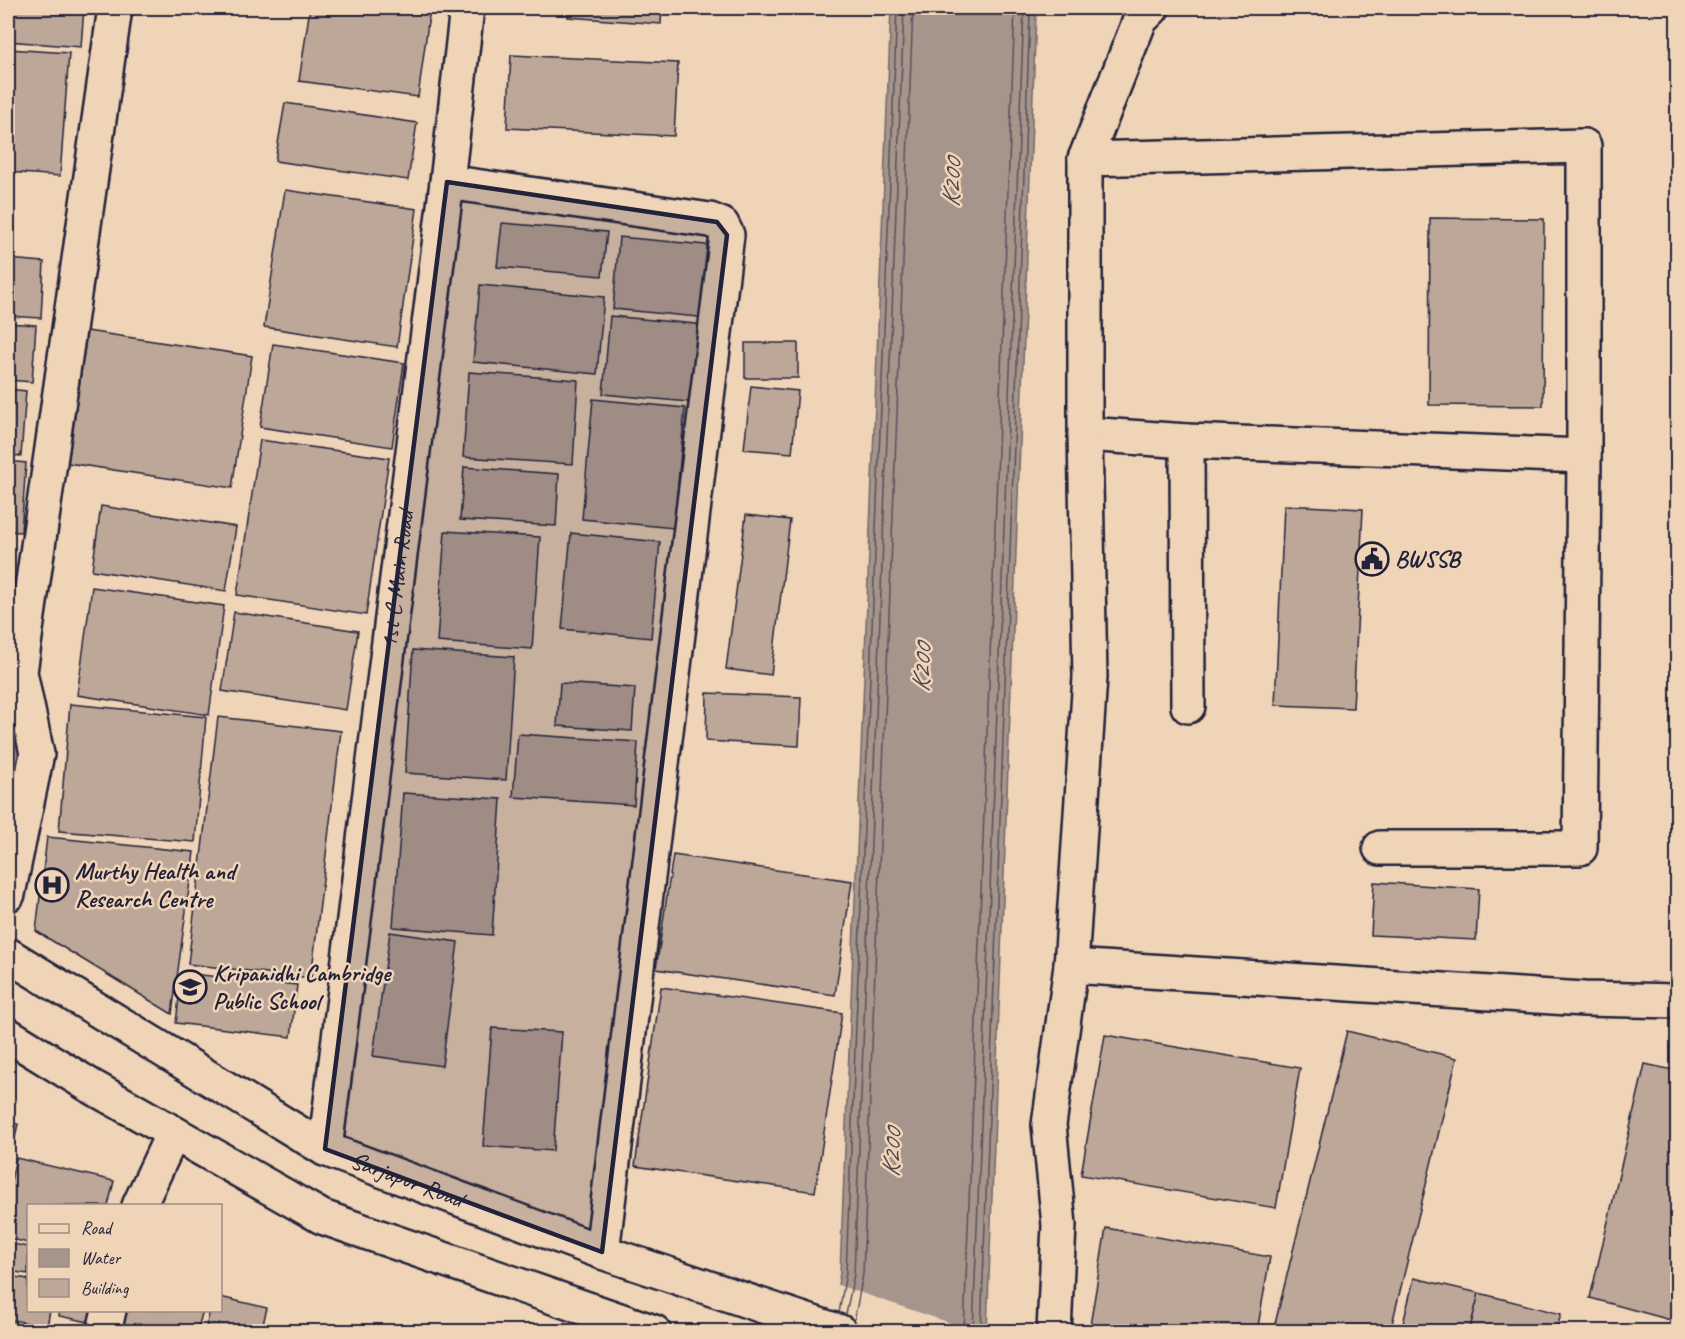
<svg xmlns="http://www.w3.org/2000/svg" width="1685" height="1339" font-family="Caveat,sans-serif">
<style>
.water{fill:#a6958b;stroke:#71676b;stroke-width:1.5}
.pier{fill:#f0d4b7}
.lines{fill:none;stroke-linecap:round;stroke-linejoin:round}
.shore{stroke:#57505b;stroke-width:1.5}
.building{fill:#bda798;stroke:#22223b;stroke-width:1.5}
.minor-casing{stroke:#22223b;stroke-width:38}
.major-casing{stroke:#22223b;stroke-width:38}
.minor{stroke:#f0d4b7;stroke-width:33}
.major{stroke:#f0d4b7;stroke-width:33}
.marked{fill:#22223b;fill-opacity:0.2;stroke:#22223b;stroke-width:4.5;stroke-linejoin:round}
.labels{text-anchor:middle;stroke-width:5;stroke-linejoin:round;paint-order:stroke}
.poi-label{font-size:24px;font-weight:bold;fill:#22223b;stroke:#f0d4b7;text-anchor:start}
.street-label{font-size:24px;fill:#22223b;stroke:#f0d4b7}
.water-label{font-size:26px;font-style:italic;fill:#4a4453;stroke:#f0d4b7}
</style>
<rect width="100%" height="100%" fill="#f0d4b7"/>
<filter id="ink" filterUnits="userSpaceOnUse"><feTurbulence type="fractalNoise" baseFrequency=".0167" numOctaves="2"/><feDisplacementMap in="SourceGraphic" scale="12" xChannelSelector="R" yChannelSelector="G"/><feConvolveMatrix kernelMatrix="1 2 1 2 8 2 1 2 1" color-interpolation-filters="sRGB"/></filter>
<g filter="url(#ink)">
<path class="water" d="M 891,8 L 1041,8 L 1036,13 L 987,1331 L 830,1332 L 840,1273 Z"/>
<path class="pier" d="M 835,1284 L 977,1332 L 827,1332 Z"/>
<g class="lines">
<path class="shore" d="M 839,1313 L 846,1273 L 897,8
M 846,1315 L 854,1274 L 904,8
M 854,1322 L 863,1274 L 913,8
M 964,1332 L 1015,8
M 973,1332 L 1024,8
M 981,1332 L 1030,13 L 1033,8"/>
</g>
<path class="building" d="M 8,8 L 84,8 L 81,47 L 8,41 Z
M 310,8 L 430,8 L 418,97 L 299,81 Z
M 569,8 L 662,8 L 661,24 L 568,17 Z
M 8,49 L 69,53 L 60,176 L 8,172 Z
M 511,55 L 678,63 L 674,136 L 507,128 Z
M 285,103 L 417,123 L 408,180 L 275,161 Z
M 285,190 L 417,209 L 397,347 L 264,327 Z
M 1430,218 L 1544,219 L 1543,406 L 1429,405 Z
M 502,223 L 607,232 L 602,276 L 497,267 Z
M 619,237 L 717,246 L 709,318 L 613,309 Z
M 8,259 L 44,262 L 41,318 L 8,316 Z
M 480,285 L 604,297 L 597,374 L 473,362 Z
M 610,316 L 706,325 L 699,403 L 603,394 Z
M 8,323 L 36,325 L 32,382 L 8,380 Z
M 87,331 L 252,356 L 232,488 L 68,463 Z
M 745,343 L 798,343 L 798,378 L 745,378 Z
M 273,344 L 404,363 L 392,447 L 260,427 Z
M 469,372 L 578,380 L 573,464 L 463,457 Z
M 751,386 L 798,391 L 792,453 L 744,449 Z
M 8,389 L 26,391 L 21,456 L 8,455 Z
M 593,399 L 685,408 L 674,528 L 582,519 Z
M 260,440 L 389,458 L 366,615 L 237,595 Z
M 8,461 L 26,463 L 21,532 L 8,531 Z
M 464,467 L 559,474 L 556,526 L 460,520 Z
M 1284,505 L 1363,509 L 1353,708 L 1275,705 Z
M 101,506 L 236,527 L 226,591 L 92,570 Z
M 746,515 L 790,520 L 771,675 L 726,669 Z
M 445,531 L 540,537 L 532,649 L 437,642 Z
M 571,533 L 660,542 L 651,638 L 562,629 Z
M 92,587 L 224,606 L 209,715 L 77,695 Z
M 234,612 L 358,631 L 346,710 L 222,691 Z
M 413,650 L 514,657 L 506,780 L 405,773 Z
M 560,683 L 635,688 L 632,731 L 557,726 Z
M 707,693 L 801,697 L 799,746 L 706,741 Z
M 70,704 L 206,717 L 195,842 L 59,831 Z
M 218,717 L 341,731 L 311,978 L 188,964 Z
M 8,734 L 22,736 L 8,820 Z
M 518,734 L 638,742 L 634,805 L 513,797 Z
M 403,793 L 501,799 L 492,935 L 393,927 Z
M 47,837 L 194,852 L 172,1014 L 36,931 Z
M 673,855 L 852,881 L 835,995 L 656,969 Z
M 1374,882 L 1479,889 L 1476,940 L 1371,935 Z
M 390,932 L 458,942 L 442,1066 L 373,1056 Z
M 182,973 L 297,985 L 291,1037 L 176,1023 Z
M 661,987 L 842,1013 L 815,1192 L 635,1166 Z
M 492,1028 L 562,1032 L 553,1151 L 483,1146 Z
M 1347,1031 L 1457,1058 L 1390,1332 L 1273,1332 Z
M 1105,1035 L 1300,1068 L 1276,1208 L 1081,1175 Z
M 1645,1064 L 1678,1071 L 1678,1322 L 1590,1298 Z
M 8,1122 L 18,1124 L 8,1169 Z
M 16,1158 L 114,1181 L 108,1206 L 28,1206 L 28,1243 L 8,1238 L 8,1194 Z
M 1106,1228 L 1270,1257 L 1257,1332 L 1089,1332 Z
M 8,1243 L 28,1247 L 28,1274 L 8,1271 Z
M 8,1276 L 28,1279 L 28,1310 L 50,1310 L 47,1327 L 8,1319 Z
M 1414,1278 L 1479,1293 L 1469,1332 L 1401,1332 Z
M 1479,1293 L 1561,1314 L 1556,1332 L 1469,1332 Z
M 220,1297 L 267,1308 L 261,1332 L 205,1332 L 210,1310 L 220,1310 Z
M 60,1310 L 97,1310 L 94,1323 L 59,1316 Z
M 123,1310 L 203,1310 L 197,1332 L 117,1332 Z
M 8,1322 L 49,1330 L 49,1332 L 8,1332 Z"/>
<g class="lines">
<g class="minor-casing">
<g id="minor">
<path d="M 1085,159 L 1584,146 L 1584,456 L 1580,848 L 1380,848"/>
<path d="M 447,182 L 710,220 L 722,225 L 727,235 L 602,1252"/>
<path d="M 1085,434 L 1187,441 L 1584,456"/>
<path d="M 1187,441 L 1188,706"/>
<path d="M 8,894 L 37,754 L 20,672 L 115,8"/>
<path d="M 1071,966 L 1584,999 L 1678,1001"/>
<path id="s1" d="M 325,1149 L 447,182 L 467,8"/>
<path d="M 139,1206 L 173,1133"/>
<path d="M 104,1332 L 109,1310"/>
<path d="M 1054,1332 L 1059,1225 L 1049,1125 L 1071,966 L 1090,677 L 1085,434 L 1085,159 L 1140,20 L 1152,8"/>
</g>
</g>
<g class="major-casing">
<g id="major">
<path id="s2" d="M 8,955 L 325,1149 L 602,1252 L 840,1332"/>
<path d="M 8,1035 L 89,1085 L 322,1217 L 654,1332"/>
</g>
</g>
<use href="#minor" class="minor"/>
<use href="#major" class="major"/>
</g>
</g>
<path class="marked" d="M 447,182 L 717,222 L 727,235 L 602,1252 L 325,1149 Z"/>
<defs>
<g id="civic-ring" transform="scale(1.725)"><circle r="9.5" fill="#f0d4b7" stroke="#22223b" stroke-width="1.5"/><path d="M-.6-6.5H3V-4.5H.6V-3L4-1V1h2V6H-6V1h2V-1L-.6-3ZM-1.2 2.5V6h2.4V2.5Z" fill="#22223b"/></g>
<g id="hospital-ring" transform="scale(1.725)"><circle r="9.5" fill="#f0d4b7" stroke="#22223b" stroke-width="1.5"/><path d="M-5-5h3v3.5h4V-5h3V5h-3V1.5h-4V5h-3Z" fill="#22223b"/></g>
<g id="school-ring" transform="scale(1.725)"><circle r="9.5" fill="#f0d4b7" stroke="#22223b" stroke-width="1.5"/><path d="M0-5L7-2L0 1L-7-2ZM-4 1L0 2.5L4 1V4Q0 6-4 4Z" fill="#22223b"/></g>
</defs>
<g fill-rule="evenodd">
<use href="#civic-ring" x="1372" y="559"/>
<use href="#hospital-ring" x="52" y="885"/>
<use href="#school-ring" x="190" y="987"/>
</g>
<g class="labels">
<g class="poi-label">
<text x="1395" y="567">BWSSB</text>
<text x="75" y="879">Murthy Health and<tspan x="75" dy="28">Research Centre</tspan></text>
<text x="213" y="981">Kripanidhi Cambridge<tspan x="213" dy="28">Public School</tspan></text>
</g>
<g class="street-label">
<text dy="8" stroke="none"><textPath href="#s1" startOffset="574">1st C Main Road</textPath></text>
<text dy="8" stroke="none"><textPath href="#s2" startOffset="459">Sarjapur Road</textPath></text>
</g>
<g class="water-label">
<text transform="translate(951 183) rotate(-87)" y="9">K200</text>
<text transform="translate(921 668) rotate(-87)" y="9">K200</text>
<text transform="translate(891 1153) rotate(-87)" y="9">K200</text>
</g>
</g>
<rect width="1685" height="1339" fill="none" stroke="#f0d4b7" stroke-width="30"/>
<rect x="15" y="15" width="1655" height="1309" fill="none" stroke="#22223b" stroke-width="2" filter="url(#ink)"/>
<rect x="27" y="1204" width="195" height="108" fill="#f0d4b7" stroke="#9e8d85" stroke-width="1.5"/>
<rect x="39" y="1224" width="30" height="9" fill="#f0d4b7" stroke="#9e8d85" stroke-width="1.5"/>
<text x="81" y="1234" font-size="18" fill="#22223b">Road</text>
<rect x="39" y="1249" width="30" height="18" fill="#a6958b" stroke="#9e8d85" stroke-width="1.5"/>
<text x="81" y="1264" font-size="18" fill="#22223b">Water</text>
<rect x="39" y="1279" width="30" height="18" fill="#bda798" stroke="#9e8d85" stroke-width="1.5"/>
<text x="81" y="1294" font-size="18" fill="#22223b">Building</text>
</svg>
